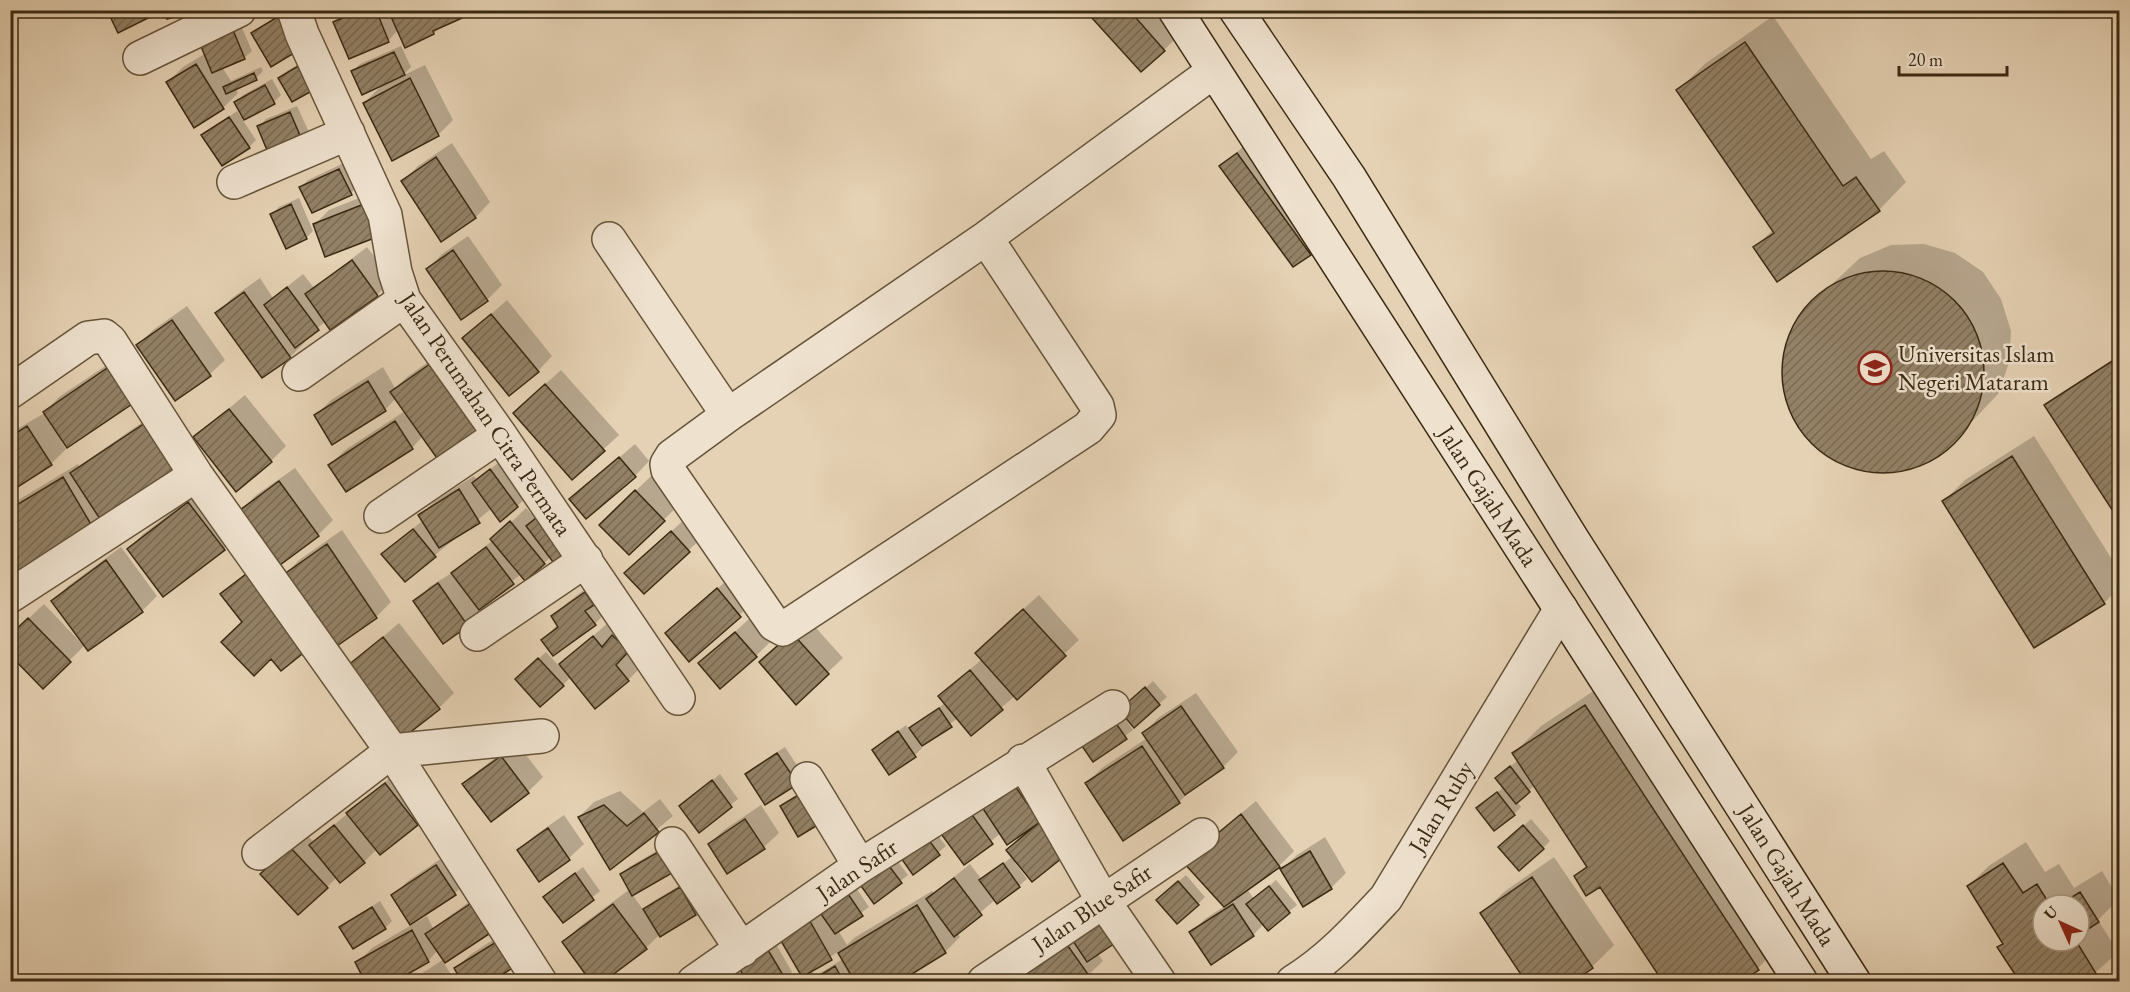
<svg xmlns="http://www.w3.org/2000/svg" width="2130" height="992" font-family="'EB Garamond',serif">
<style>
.shadow{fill:#0003;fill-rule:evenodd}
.building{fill:url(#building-hatch);stroke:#3b2a12;stroke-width:1.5}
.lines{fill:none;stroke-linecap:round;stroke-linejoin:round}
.minor-casing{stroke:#66543a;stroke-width:36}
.secondary-casing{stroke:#3b2a12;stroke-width:36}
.minor{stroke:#eee1ce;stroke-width:33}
.secondary{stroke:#eee1ce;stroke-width:33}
.labels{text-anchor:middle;stroke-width:5;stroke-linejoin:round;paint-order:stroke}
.poi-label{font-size:24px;fill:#3b2a12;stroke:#eee1ce;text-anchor:start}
.street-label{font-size:24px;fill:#3b2a12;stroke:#eee1ce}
</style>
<defs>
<pattern id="building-hatch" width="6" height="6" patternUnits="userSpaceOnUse" patternTransform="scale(1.5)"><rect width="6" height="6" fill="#938166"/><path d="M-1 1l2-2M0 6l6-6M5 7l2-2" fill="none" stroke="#796a53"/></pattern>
</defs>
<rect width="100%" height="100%" fill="#e5d1b3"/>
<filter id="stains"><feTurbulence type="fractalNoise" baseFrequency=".00333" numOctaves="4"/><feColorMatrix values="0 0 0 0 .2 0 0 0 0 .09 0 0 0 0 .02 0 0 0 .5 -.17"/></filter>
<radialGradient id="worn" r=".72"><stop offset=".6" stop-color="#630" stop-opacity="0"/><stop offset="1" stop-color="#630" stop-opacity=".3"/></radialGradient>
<path class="shadow" d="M 286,10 L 271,65 L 253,33 Z
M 347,10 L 478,10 L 441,26 L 434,33 L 398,30 L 388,41 L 335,23 Z
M 1102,10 L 1157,10 L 1179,35 L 1164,50 Z
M 1773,16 L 1871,159 L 1884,151 L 1906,182 L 1879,210 L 1755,247 L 1774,229 L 1678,90 L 1706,63 Z
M 240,23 L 252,51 L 244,58 L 222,67 L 231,81 L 261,67 L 263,71 L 256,78 L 235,88 L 238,93 L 223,108 L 168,82 L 183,67 L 206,53 Z
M 401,46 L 411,67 L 402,76 L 425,65 L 453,120 L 438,135 L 364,103 L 384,83 L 353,71 L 360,64 Z
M 313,56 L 326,79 L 280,78 L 287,71 Z
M 272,79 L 281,95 L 274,102 L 242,119 L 256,140 L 249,147 L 203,135 L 237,111 L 241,117 L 243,116 L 236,103 L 243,95 Z
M 297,106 L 309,132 L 301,139 L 259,127 L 266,119 Z
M 1252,139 L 1325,239 L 1310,253 L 1221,166 Z
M 452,143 L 490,202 L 476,217 L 442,239 L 403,181 L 418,166 Z
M 346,162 L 358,186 L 351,193 L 301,187 L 308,180 Z
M 379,190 L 391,221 L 314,225 L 329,210 Z
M 299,198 L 313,231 L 306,238 L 272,214 L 279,207 Z
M 468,236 L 502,285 L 487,300 L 461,318 L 428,269 L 442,254 Z
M 1924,244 L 1955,253 L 1983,272 L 2001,299 L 2011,331 L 2009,363 L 1998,394 L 1948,447 L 1920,465 L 1887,471 L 1855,468 L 1825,454 L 1802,431 L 1787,401 L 1783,369 L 1790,336 L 1807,308 L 1860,258 L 1891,245 Z
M 367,247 L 392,280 L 377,295 L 326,321 L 304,340 L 305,342 L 290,357 L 263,376 L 217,313 L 232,298 L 260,278 L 273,298 L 303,274 L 314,288 Z
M 507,300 L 552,356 L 538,371 L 464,338 Z
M 187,306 L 225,360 L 210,374 L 176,399 L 138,345 L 153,330 Z
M 452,345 L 423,436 L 412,448 L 330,465 L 345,450 L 405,411 L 396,398 L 385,410 L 316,415 L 331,400 L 383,367 L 395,388 L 407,377 Z
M 129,350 L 61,441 L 66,449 L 51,464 L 10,490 L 10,433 L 43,414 L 59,397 Z
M 2120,355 L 2120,519 L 2046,405 Z
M 561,370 L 619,435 L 572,478 L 530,398 Z
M 245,395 L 286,446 L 271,461 L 195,437 Z
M 160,410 L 100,516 L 91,525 L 12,573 L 10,505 L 78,464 L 79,466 Z
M 2034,436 L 2120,572 L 2120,587 L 2104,603 L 1944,501 L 1965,480 Z
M 635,444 L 649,461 L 635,476 L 571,499 Z
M 498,463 L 525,499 L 517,506 L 492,508 L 405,580 L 383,554 L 423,520 L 420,515 L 435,501 L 474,476 L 477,480 Z
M 295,468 L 333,520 L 318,535 L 242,510 L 256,495 Z
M 651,476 L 679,505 L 629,553 L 616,510 Z
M 204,488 L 238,534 L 224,549 L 129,549 L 143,534 Z
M 553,505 L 551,557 L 525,579 L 521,574 L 480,607 L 482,610 L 467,624 L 415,602 L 429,587 L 455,571 L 493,540 L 526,508 L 535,518 Z
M 687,517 L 704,536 L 644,592 L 641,559 Z
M 342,530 L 391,602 L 376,617 L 334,646 L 244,622 L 222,594 L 266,557 L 285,575 L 299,560 Z
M 121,547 L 157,596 L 142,611 L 85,645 L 43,687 L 10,636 L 44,604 L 83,645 L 53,601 L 68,586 Z
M 733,575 L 755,601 L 689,660 L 667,633 Z
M 600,578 L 609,609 L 595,624 L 543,640 L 558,624 L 553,617 L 568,602 Z
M 1039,595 L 1079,640 L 1018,697 L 1016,695 L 971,734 L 958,718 L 920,746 L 922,748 L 915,755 L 890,773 L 874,750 L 906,725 L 909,730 L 945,703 L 940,696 L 982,659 L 992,638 Z
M 750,618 L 771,641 L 756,656 L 700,664 Z
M 808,619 L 843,658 L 796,702 L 761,662 Z
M 609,622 L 643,665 L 628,680 L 571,677 L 563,685 L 524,672 L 546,652 L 559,666 Z
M 399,623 L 454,693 L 439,708 L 349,666 Z
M 1613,678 L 1785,941 L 1758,968 L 1738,982 L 1601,885 L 1576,876 L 1587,865 L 1535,785 L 1517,801 L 1521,807 L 1514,814 L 1486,801 L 1504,787 L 1497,778 L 1518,760 L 1514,753 L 1541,726 Z
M 1153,681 L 1167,697 L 1135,725 L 1123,711 L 1121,713 L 1133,730 L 1093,760 L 1077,736 L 1116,706 L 1120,712 Z
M 1196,693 L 1238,752 L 1223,767 L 1195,787 L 1179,802 L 1087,783 L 1102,768 L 1147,738 L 1144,733 L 1158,718 Z
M 516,742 L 543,777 L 528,792 L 464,785 L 479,770 Z
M 785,747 L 804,776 L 747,774 L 754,767 Z
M 1023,762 L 1043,819 L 1015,863 L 1027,879 L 1019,886 L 997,902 L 995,900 L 957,932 L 960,937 L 945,952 L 896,982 L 789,982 L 802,974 L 779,934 L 852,882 L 869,907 L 838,930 L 847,945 L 854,938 L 932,891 L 934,893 L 970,864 L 982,880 L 1013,856 L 1008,850 L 1029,831 L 1028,828 L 1001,833 L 964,863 L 938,827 ZM 839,951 L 843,959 L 815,976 L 811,970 Z
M 400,769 L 432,809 L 417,824 L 377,849 L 364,862 L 337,877 L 327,887 L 262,874 L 305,833 L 314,842 Z
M 720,774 L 738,799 L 699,830 L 681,806 Z
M 620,791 L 643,812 L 660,799 L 673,816 L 611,868 L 579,817 L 594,802 Z
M 1256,801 L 1294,851 L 1279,866 L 1247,889 L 1254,899 L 1276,880 L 1297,905 L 1268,929 L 1264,924 L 1253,935 L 1191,933 L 1206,918 L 1225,906 L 1200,848 Z
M 761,805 L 779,833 L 764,847 L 709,844 L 724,830 Z
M 564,815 L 584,844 L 569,858 L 540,880 L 519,850 L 534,836 Z
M 1531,819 L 1550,841 L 1543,848 L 1507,840 Z
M 930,825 L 946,846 L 914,873 Z
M 1325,837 L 1346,873 L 1331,888 L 1282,869 L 1297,855 Z
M 2026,842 L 2045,872 L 2059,864 L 2074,888 L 2102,871 L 2119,899 L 2098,920 L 2118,952 L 2085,982 L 2030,974 L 1999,947 L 2004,942 L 1968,886 L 1990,865 ZM 2043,905 L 2079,905 L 2079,941 L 2043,941 Z
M 667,845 L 632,894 L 644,911 L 652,902 L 687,881 L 703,907 L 695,914 L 660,934 L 646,948 L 564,942 L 579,927 L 630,889 L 622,874 L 629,867 Z
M 452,851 L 470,879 L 455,893 L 393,895 L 408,881 Z
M 891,852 L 908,875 L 874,902 Z
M 1554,857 L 1614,945 L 1592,967 L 1482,913 L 1504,892 Z
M 583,867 L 600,891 L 563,921 L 545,897 Z
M 1186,875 L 1205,897 L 1198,904 L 1165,893 Z
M 491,886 L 494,928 L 443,962 L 456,982 L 409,982 L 444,959 L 438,950 L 428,961 L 357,963 L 372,948 L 427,916 L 433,928 Z
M 380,901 L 392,921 L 385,928 L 341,927 Z
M 516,925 L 531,949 L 456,968 L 471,954 Z
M 1078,926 L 1103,961 L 1081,982 L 992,982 Z
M 773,939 L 792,972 L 785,979 L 780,982 L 703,982 Z"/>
<path class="building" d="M 107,10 L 157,10 L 158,13 L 118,33 Z
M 164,10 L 197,10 L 167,19 Z
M 361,10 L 376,10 L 389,42 L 349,59 L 333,22 Z
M 388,10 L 480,10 L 433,31 L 434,34 L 405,48 Z
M 1101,10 L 1129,10 L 1165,51 L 1141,72 L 1092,18 Z
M 279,16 L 299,50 L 271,67 L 251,33 Z
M 233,30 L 245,59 L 212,73 L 200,44 Z
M 1745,42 L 1843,186 L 1856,177 L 1880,211 L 1777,282 L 1753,247 L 1774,233 L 1676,90 Z
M 394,52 L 405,75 L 362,95 L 351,71 Z
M 305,62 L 319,87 L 292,102 L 278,78 Z
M 196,64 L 224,109 L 194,128 L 166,82 Z
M 254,73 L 257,80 L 226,94 L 223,87 Z
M 410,78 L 439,136 L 392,161 L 363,103 Z
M 265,85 L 275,104 L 244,120 L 234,102 Z
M 290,112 L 302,140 L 269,155 L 257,126 Z
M 229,117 L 250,148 L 222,166 L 201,135 Z
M 1237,153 L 1311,255 L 1293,267 L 1219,166 Z
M 436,157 L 476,218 L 441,242 L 401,181 Z
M 339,169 L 352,195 L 312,213 L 299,187 Z
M 291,204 L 307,239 L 286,249 L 270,214 Z
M 364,204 L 377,237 L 325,257 L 313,224 Z
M 453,250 L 488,301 L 461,320 L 426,269 Z
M 352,260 L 378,296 L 330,330 L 305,294 Z
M1782 372a101 101 0 1 1 202 0a101 101 0 1 1-202 0Z
M 287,287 L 319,330 L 295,348 L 264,305 Z
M 244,292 L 291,358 L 262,378 L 215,313 Z
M 491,314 L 539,372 L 509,396 L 462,338 Z
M 172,320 L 211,376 L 175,401 L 136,345 Z
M 2120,356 L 2120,522 L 2044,405 Z
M 437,359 L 485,428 L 439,461 L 390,392 Z
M 113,364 L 138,400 L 67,448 L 43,412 Z
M 368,381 L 386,411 L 332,445 L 314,415 Z
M 545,384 L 605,451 L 572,480 L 513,413 Z
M 229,409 L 272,462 L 236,492 L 193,437 Z
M 395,421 L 413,449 L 346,492 L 328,465 Z
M 145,423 L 175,470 L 100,519 L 70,473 Z
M 27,426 L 52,465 L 10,492 L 10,437 Z
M 2012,456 L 2105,604 L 2034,648 L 1942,501 Z
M 619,457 L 636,477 L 586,519 L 569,499 Z
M 490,469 L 518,507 L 500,522 L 472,483 Z
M 63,477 L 92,526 L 11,575 L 10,509 Z
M 279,481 L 319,536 L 280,565 L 240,510 Z
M 459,489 L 480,523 L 439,548 L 418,515 Z
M 635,490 L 665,521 L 629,555 L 599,525 Z
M 188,502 L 225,550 L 163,597 L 127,549 Z
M 545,511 L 575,551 L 556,566 L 526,526 Z
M 510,521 L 545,564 L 525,581 L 490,539 Z
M 413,529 L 436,557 L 405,582 L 381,554 Z
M 671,531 L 690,552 L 644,594 L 624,573 Z
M 327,544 L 377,618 L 334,648 L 283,575 Z
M 486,547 L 514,584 L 479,610 L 451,573 Z
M 106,560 L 143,612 L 88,651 L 51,601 Z
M 250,571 L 311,647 L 281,671 L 271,659 L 254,676 L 221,642 L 242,622 L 220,594 Z
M 438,583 L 468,626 L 443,644 L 413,601 Z
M 717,588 L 741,617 L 689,662 L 665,633 Z
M 585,592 L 594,605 L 585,611 L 596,625 L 553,656 L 541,640 L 558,627 L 551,616 Z
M 1023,609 L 1066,656 L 1017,700 L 975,653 Z
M 28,618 L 71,662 L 43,689 L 10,655 L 10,635 Z
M 735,632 L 757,657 L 720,689 L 698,663 Z
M 792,633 L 829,674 L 796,705 L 759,662 Z
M 612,635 L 629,651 L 616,665 L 629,681 L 595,709 L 559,664 L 593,636 L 602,647 Z
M 383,637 L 440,709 L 403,738 L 347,666 Z
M 538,658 L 564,686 L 540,707 L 515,679 Z
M 970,670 L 1003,710 L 971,736 L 938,696 Z
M 1145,687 L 1160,705 L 1134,728 L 1119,710 Z
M 1585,705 L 1759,970 L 1741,982 L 1663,982 L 1600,887 L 1586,896 L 1574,876 L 1587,867 L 1512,753 Z
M 1181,706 L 1224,768 L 1185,795 L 1142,733 Z
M 939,708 L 952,727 L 922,746 L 909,728 Z
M 1108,712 L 1127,739 L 1093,762 L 1075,736 Z
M 898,731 L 916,757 L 889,775 L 872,750 Z
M 1142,746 L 1180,803 L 1123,841 L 1085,783 Z
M 777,753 L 798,784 L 765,805 L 745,774 Z
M 501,756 L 529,793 L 491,822 L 462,784 Z
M 1510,766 L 1530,792 L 1516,804 L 1495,778 Z
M 1008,776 L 1040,822 L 1007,845 L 976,798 Z
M 712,780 L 732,807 L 699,833 L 679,806 Z
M 385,783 L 418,825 L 380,855 L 346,813 Z
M 808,789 L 826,820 L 798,837 L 780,806 Z
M 1497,792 L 1515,815 L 1494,831 L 1476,808 Z
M 604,805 L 627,826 L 644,813 L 659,832 L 610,870 L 578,817 Z
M 965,805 L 993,844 L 964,865 L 936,827 Z
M 1241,814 L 1280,867 L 1224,907 L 1183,862 Z
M 745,819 L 765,849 L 727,874 L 708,844 Z
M 1040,822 L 1066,855 L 1032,882 L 1006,850 Z
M 334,825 L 365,863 L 340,883 L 309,845 Z
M 1523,825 L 1544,849 L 1519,871 L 1498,847 Z
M 548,828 L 570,860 L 539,882 L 517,850 Z
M 922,831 L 940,855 L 913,875 L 896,851 Z
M 290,847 L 328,888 L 298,915 L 260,874 Z
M 660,851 L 672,873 L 632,896 L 620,874 Z
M 1310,851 L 1332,889 L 1303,907 L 1280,869 Z
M 883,858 L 902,883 L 874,904 L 856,879 Z
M 1003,863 L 1020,887 L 997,904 L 979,880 Z
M 2003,863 L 2023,893 L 2037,884 L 2050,905 L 2043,905 L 2043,941 L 2076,941 L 2097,975 L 2087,982 L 2033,982 L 2029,977 L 2020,982 L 1997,947 L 2003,944 L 1967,886 Z
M 436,865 L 456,895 L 410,925 L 391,895 Z
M 575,873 L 594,900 L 563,923 L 543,897 Z
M 1532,877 L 1593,968 L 1573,982 L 1526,982 L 1480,913 Z
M 954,878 L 982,915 L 954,937 L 926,899 Z
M 1178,881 L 1199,905 L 1177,924 L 1156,900 Z
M 1269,886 L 1290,913 L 1268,931 L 1246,904 Z
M 680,887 L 696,915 L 660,937 L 643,909 Z
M 844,888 L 863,916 L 835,934 L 816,907 Z
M 2080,892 L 2099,922 L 2079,935 L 2079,905 L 2059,905 Z
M 476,900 L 495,930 L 445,963 L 425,934 Z
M 613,904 L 647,949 L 603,982 L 591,982 L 562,942 Z
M 1233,904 L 1254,936 L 1211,965 L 1189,932 Z
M 917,905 L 946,953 L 899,982 L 855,982 L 838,953 Z
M 372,907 L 386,929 L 353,949 L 339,927 Z
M 1108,913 L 1124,937 L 1087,962 L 1071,938 Z
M 807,916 L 832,960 L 802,977 L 777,934 Z
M 412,930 L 429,962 L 394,982 L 365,982 L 355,962 Z
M 501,939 L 517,965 L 491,982 L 462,982 L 454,968 Z
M 1063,939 L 1090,977 L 1084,982 L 1034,982 L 1024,967 Z
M 765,945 L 786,980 L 747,982 L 736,962 Z
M 835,966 L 844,982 L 809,982 Z"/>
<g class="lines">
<g class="minor-casing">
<path id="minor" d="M 294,10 L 302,34 L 385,215 L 395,272 L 404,300 L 500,435 L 678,698
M 140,58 L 239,10
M 234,182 L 348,133
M 609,239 L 728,415 L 986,238 L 1214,71
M 299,374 L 404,300
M 10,392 L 88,338 L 104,336 L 110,341 L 196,475 L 392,751 L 540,982
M 728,415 L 672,456 L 667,464 L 668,470 L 774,624 L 783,629 L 1088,428 L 1099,415 L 1097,406 L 986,238
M 381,516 L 500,435
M 10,596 L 196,475
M 477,634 L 586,560
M 1023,761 L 1102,899 L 1159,982
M 807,779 L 860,866
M 672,844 L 742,950
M 259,853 L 392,751 L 542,736
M 694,982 L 860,866 L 1113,707
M 984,982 L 1202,835
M 1293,982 C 1329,960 1357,929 1386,898 L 1561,609"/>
</g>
<g class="secondary-casing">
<path id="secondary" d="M 1175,10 L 1801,982
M 1236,10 L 1349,177 L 1572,539 L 1854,982"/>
</g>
<use href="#minor" class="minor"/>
<use href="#secondary" class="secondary"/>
</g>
<defs>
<g id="university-ring" transform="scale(1.725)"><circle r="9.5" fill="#eee1ce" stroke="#8f2418" stroke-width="1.5"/><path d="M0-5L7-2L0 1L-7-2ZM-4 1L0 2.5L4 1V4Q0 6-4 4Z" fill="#8f2418"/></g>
</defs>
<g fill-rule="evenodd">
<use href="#university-ring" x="1875" y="368"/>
</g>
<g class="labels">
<g class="poi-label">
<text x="1898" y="362">Universitas Islam<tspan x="1898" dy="28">Negeri Mataram</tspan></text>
</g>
<g class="street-label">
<text transform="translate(486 414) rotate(56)" y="8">Jalan Perumahan Citra Permata</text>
<text transform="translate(1488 496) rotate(57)" y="8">Jalan Gajah Mada</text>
<text transform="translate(1441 807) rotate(-59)" y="8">Jalan Ruby</text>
<text transform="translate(857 870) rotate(-34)" y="8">Jalan Safir</text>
<text transform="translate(1787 875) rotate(58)" y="8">Jalan Gajah Mada</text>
<text transform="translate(1092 908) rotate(-34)" y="8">Jalan Blue Safir</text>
</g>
</g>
<rect width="2130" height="992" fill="none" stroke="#e5d1b3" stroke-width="36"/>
<rect x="12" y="12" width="2106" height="968" fill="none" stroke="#3b2a12" stroke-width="3"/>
<rect x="18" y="18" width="2094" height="956" fill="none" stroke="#3b2a12" stroke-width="1.5"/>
<g transform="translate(2061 923) rotate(315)"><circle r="28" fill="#eee1ce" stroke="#a69883" stroke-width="1.5"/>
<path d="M0-4.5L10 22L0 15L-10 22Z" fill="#8f2418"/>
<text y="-9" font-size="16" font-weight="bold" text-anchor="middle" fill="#3b2a12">U</text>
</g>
<path d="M1899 66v9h108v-9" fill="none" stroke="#3b2a12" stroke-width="3"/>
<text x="1908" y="66" font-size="18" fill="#3b2a12" stroke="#eee1ce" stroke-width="4.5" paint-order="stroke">20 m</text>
<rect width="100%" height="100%" filter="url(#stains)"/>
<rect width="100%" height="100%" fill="url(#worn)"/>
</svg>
